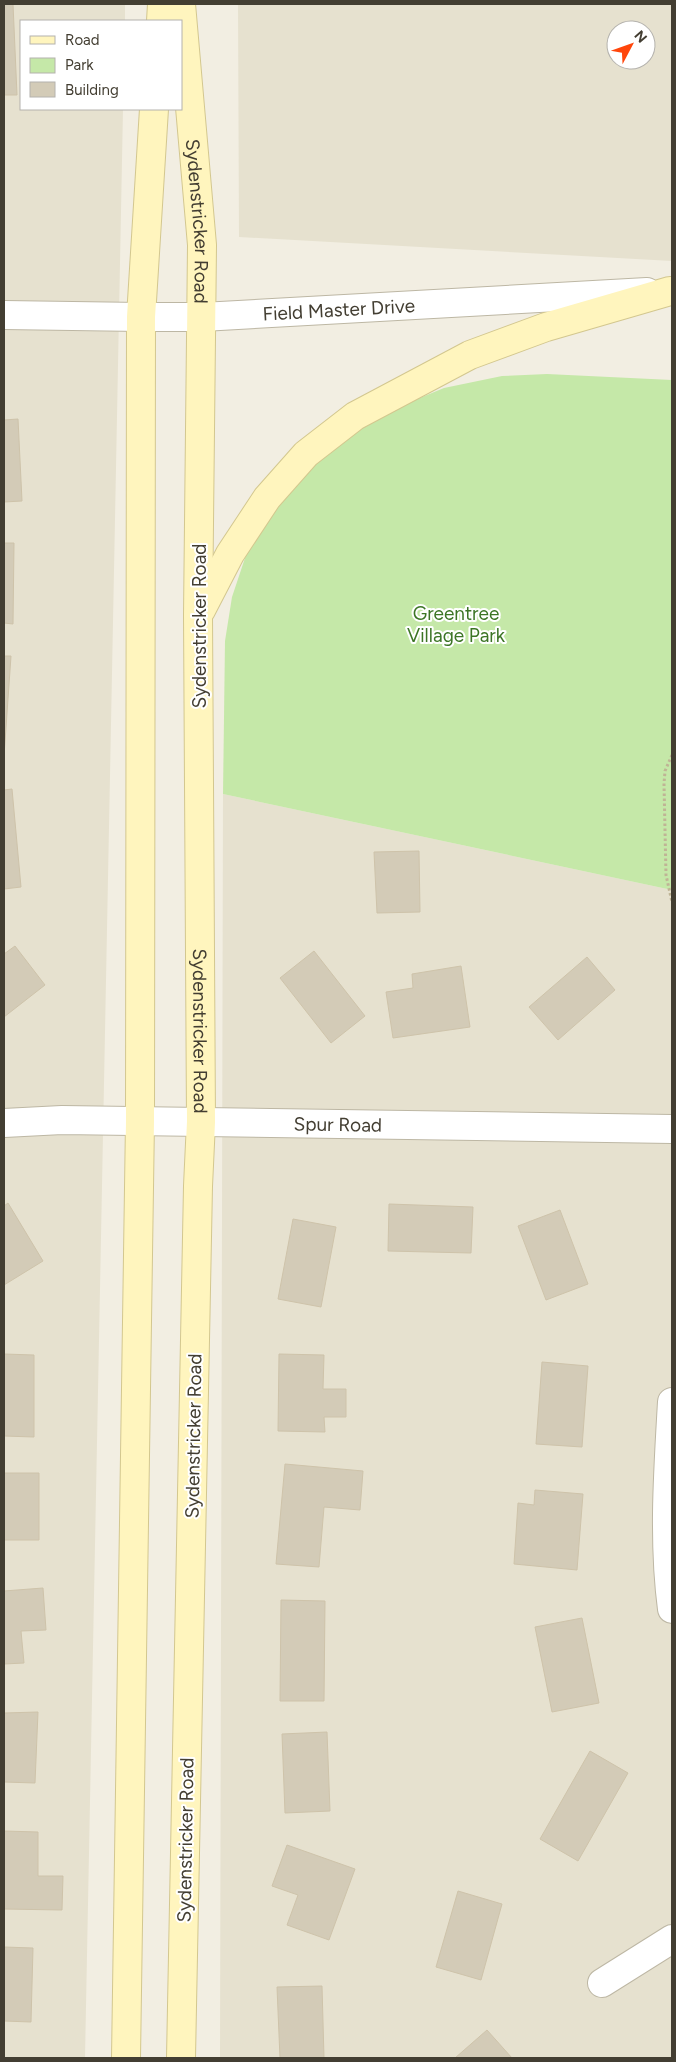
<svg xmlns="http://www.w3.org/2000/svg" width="676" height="2062" font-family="Figtree,sans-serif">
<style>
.residential{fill:#e6e1cf;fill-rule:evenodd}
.green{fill:#c5e8a8}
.building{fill:#d3cbb7;stroke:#cec3aa}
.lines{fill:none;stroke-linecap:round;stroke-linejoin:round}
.minor-casing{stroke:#bdb7a4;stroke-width:30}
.tertiary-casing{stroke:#bdb7a4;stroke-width:30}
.secondary-casing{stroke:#d3c78f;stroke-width:30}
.path{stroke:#bfb495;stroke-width:3;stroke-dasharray:2.5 2.5;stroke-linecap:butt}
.minor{stroke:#fff;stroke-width:28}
.tertiary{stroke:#fff;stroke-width:28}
.secondary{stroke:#fff5be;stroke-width:28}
.labels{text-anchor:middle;stroke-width:4;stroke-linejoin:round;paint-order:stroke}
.street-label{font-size:19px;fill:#433e32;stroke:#fff}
.park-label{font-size:19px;fill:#3c7525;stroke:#fff}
</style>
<rect width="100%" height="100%" fill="#f2eee2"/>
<path class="residential" d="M 4,4 L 125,4 L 125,21 L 21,21 L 21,109 L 123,109 L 85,2058 L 4,2058 Z
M 238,4 L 672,4 L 672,261 L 239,237 ZM 616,30 L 646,30 L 646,60 L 616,60 Z
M 223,794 L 672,890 L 672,2058 L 220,2058 Z"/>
<path class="green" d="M 547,374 L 672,380 L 672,890 L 223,794 L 225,641 L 232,597 L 246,555 L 267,516 L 295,480 L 376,416 L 444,388 L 502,376 Z"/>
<path class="building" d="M 4,4 L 13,4 L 17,95 L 4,95 Z
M 18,419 L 22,501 L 4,502 L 4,420 Z
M 4,543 L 14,543 L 13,624 L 4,623 Z
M 4,656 L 11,656 L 4,756 Z
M 12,789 L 21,887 L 4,889 L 4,790 Z
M 419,851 L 420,912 L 377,913 L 374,852 Z
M 15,946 L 45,985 L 4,1017 L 4,954 Z
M 314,951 L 365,1016 L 331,1043 L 280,978 Z
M 587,957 L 615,990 L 558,1040 L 529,1007 Z
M 461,966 L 470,1027 L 393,1038 L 386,992 L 413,988 L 412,974 Z
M 8,1203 L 43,1261 L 4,1285 L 4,1206 Z
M 389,1204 L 473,1207 L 471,1253 L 388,1251 Z
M 560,1210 L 588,1284 L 546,1300 L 518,1226 Z
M 293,1219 L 336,1227 L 321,1307 L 278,1299 Z
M 4,1354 L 34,1355 L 34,1437 L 4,1436 Z
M 279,1354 L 324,1355 L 323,1389 L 346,1389 L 346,1417 L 324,1417 L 325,1432 L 278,1431 Z
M 542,1362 L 588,1366 L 582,1447 L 536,1444 Z
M 285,1464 L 363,1471 L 360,1510 L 324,1507 L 319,1567 L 276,1564 Z
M 4,1473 L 39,1473 L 39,1540 L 4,1540 Z
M 535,1490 L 583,1494 L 577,1570 L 514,1564 L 518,1503 L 534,1505 Z
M 43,1588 L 46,1630 L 21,1631 L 24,1663 L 4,1664 L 4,1591 Z
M 281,1600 L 325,1601 L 324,1701 L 280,1701 Z
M 582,1618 L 599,1703 L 552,1712 L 535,1627 Z
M 38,1712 L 35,1783 L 4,1782 L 4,1713 Z
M 327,1732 L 330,1811 L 285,1813 L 282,1734 Z
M 590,1751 L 628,1773 L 578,1861 L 540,1839 Z
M 4,1831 L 38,1832 L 38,1876 L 63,1876 L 62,1910 L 4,1909 Z
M 287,1845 L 355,1869 L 329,1940 L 287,1925 L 298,1895 L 272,1886 Z
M 458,1891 L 502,1904 L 481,1980 L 436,1967 Z
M 4,1947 L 33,1948 L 31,2022 L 4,2021 Z
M 322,1986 L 324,2058 L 280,2058 L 277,1987 Z
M 487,2030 L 512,2058 L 455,2058 Z"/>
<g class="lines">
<g class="minor-casing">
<g id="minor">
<path d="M 4,315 L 141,317"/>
<path id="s1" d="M 4,1123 L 62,1120 L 672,1129"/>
<path d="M 672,1402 C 668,1471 663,1541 672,1609"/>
<path d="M 602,1983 L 672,1939"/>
</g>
</g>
<g class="tertiary-casing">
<g id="tertiary">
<path id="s2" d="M 141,317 L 202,317 L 647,292"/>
</g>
</g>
<g class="secondary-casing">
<g id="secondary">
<path id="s3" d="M 181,4 L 202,245 L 198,616 L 201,1122 L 198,1186 L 181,2058"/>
<path d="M 161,21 L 162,4"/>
<path d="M 201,610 L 230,554 L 267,498 L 306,454 L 355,416 L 470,355 L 546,327 L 670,291"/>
<path d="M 126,2058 L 140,1121 L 141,317 L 154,109"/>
</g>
</g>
<path class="path" d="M 672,755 L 665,771 L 664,784 L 666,875 L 672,902"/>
<use href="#minor" class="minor"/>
<use href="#tertiary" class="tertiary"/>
<use href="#secondary" class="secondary"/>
</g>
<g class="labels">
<g class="street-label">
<text dy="7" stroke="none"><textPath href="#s3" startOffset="218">Sydenstricker Road</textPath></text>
<text dy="7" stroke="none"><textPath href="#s2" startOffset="198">Field Master Drive</textPath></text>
<text transform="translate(199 626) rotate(-90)" y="7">Sydenstricker Road</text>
<text dy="7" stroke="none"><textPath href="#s3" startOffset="1028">Sydenstricker Road</textPath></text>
<text dy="7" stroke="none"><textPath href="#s1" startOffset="334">Spur Road</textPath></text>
<text transform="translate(193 1436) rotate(-89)" y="7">Sydenstricker Road</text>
<text transform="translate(185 1840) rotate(-89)" y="7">Sydenstricker Road</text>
</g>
<g class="park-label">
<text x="456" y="620">Greentree<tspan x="456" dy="22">Village Park</tspan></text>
</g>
</g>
<rect width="676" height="2062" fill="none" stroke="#433e32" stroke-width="10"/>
<rect x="20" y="20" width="162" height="90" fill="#ffffff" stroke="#b4b2ad"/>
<rect x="30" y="36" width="25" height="8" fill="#fff5be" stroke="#b4b2ad"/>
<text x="65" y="45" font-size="15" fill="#433e32">Road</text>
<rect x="30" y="58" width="25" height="15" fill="#c5e8a8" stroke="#b4b2ad"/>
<text x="65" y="70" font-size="15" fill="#433e32">Park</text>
<rect x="30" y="82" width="25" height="15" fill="#d3cbb7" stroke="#b4b2ad"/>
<text x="65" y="95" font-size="15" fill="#433e32">Building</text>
<g transform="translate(631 45) rotate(49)"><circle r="24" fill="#ffffff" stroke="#b4b2ad"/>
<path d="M0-4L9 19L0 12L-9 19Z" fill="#ff460b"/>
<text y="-8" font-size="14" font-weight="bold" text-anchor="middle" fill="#433e32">N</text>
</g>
</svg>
